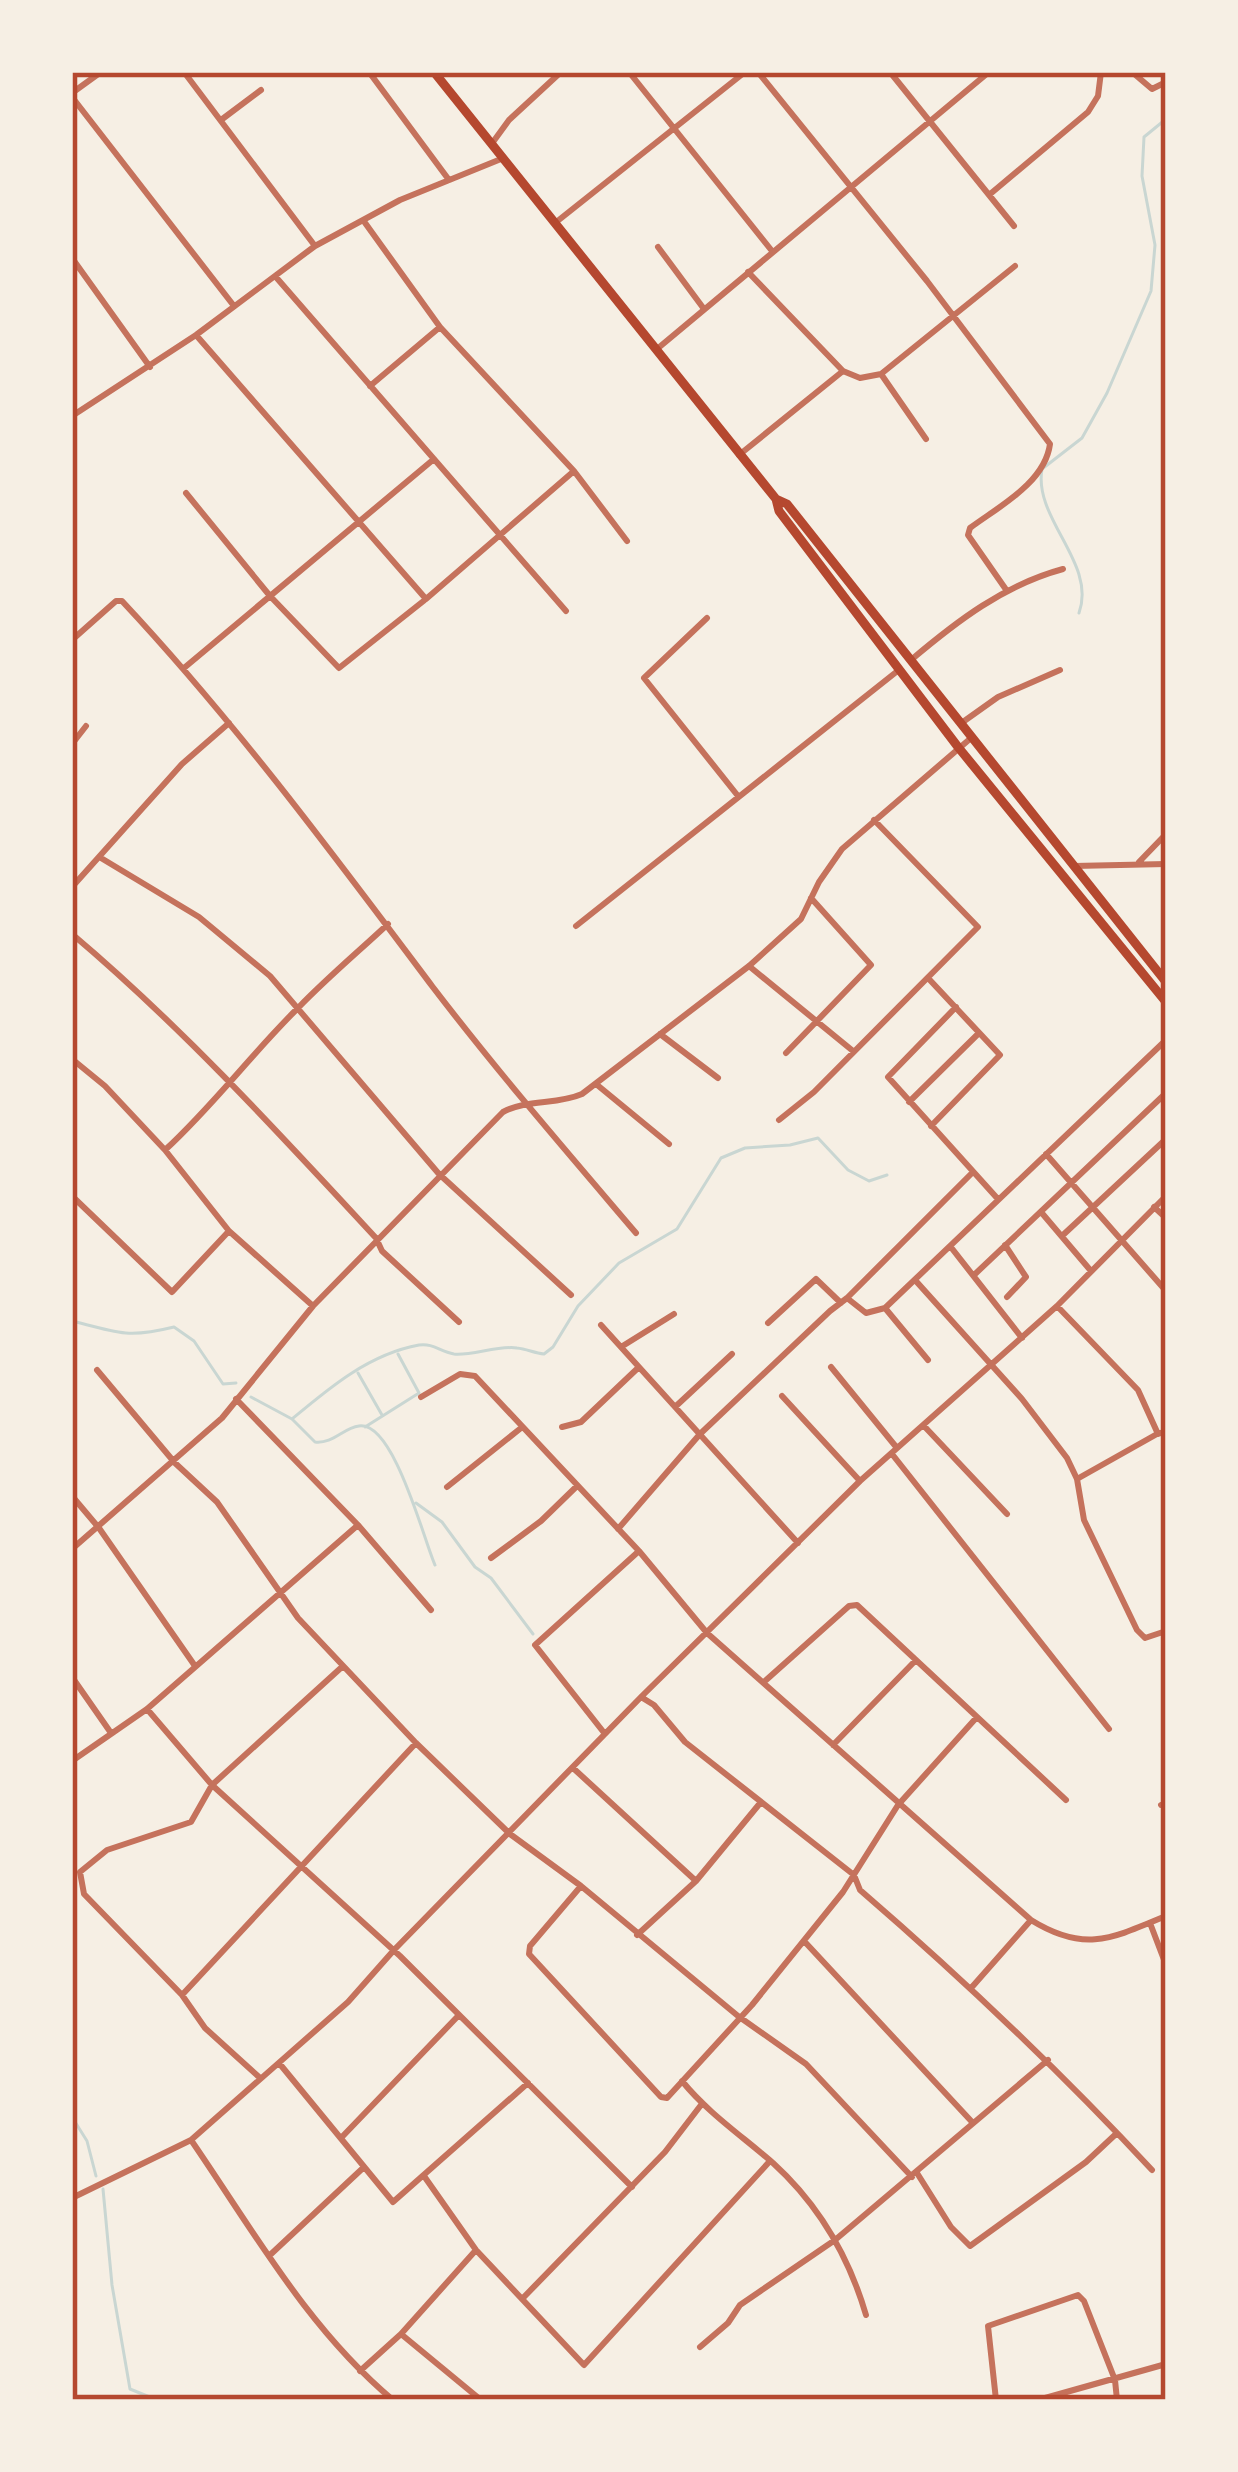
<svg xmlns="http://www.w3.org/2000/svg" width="1238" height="2472" font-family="'Varela Round',sans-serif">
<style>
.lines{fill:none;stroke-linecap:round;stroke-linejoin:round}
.stream{stroke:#c9d6d2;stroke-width:3}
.minor{stroke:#c5725c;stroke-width:6}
.primary{stroke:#b5482f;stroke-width:9}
.neatline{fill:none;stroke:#b5482f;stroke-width:4.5}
</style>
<rect width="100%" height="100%" fill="#f6efe4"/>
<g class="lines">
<path class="stream" d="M 1079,613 C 1097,563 1033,519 1042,469 L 1082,438 L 1107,393 L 1151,291 L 1155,245 L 1142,176 L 1144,137 L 1166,119
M 72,1321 C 118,1332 125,1339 174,1327 L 194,1341 L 223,1384 L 236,1383
M 358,1373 L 382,1415
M 251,1397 L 292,1419 L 315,1442 C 333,1444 343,1428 359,1426 C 394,1421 424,1541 435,1565
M 292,1419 C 329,1388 369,1354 419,1345 C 434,1343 440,1352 454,1354 C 471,1356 499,1345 517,1348 C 527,1349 534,1353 544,1354 L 553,1347 L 578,1306 L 619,1263 L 677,1229 L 721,1158 L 745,1148 L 790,1145 L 818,1138 L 848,1170 L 869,1181 L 887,1175
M 365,1427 L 419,1393 L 398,1354
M 416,1503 L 442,1522 L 475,1567 L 491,1578 L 533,1634
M 72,2117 L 87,2141 L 96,2176
M 103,2189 L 112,2285 L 130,2389 L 157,2400"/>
<path class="minor" d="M 184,72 L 315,246
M 369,72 L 449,180
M 629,72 L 772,251
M 758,72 L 927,281 L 1050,444 C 1045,483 998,507 970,528 L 968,535 L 1007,591
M 890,72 L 1014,226
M 1132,72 L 1152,89 L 1166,82
M 72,93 L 101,72
M 72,97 L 234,306
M 221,120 L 261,90
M 493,142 L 509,120 L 561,72
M 989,195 L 1088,112 L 1098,96 L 1101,72
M 363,220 L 440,327 L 574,471 L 627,541
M 555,223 L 745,72
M 658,247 L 704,309
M 72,258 L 150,367
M 748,272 L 843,371 L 860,378 L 881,374 L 1015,266
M 275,276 L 566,611
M 196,335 L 426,599
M 657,349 L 989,72
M 881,374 L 926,439
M 370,386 L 440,327
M 72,416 L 196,335 L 315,246 L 400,200 L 501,159
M 739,455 L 843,371
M 186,493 L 270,596 L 339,668 L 426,599 L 574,471
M 707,618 L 644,678 L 738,796
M 72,640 L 116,601 L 122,601 C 235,722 333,854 432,986 C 497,1071 567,1152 636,1233
M 911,660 C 957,621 1004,585 1063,569
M 184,668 L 434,459
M 960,724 L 998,697 L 1060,670
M 72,744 L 86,726
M 101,858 L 199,917 L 270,976 L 439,1174 L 571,1295
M 1139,862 L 1166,834
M 1074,866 L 1166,864
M 72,887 L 182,764 L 229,723
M 576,926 L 900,669
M 72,934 C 182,1027 278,1132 376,1238 L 382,1251 L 459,1322
M 749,966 L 853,1051
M 928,978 L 1000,1055 L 931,1126
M 956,1007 L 888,1077 L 997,1198
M 660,1034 L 718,1078
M 786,1053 L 871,965 L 811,898
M 72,1059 L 105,1086 L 165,1150 L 229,1231 L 313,1306
M 596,1084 L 669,1144
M 909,1102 L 979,1033
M 779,1120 L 814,1092 L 978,927 L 874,820
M 165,1150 C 214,1105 252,1053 299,1007 C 327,978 358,952 388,924
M 1046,1154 L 1166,1291
M 72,1196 L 172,1292 L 229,1231
M 1154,1207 L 1166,1218
M 1041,1212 L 1091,1271
M 1063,1235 L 1166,1139
M 1005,1245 L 1026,1277 L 1007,1297
M 950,1246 L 1022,1338
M 974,1275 L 1166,1093
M 915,1280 L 1022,1399 L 1067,1458 L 1077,1479 L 1084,1520 L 1137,1630 L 1145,1638 L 1166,1631
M 847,1298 L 973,1172
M 1057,1306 L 1138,1390 L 1158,1434 L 1166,1431
M 885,1308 L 928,1360
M 768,1323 L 816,1279 L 841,1303
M 601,1325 L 798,1543
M 621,1347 L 674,1314
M 831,1367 L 897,1448
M 97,1370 L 175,1463 L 217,1502 L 298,1618 L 416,1743 L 510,1834 L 581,1886 L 738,2016 L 806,2064 L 912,2177
M 782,1396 L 860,1481
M 421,1397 L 460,1374 L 475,1376 L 639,1551 L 707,1633 L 1031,1920 C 1084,1953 1111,1939 1166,1916
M 236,1399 L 358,1525 L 431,1610
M 675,1407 L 732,1354
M 924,1426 L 1007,1514
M 562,1427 L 581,1422 L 639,1367
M 892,1454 L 1109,1729
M 1077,1479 L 1157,1434
M 447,1487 L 521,1428
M 72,1496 L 99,1528 L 195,1666
M 618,1529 L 700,1434 L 830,1311 L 847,1298 L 866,1313 L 885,1308 L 1166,1040
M 72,1549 L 222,1418 L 313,1306 L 503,1112 C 527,1099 557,1105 582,1094 L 749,966 L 801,919 L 819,882 L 842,849 L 971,738
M 491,1558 L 541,1521 L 577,1486
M 72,1677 L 111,1733
M 765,1681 L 849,1606 L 857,1605 L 1066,1800
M 641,1697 L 654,1705 L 685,1742 L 854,1875 L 860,1890 C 963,1979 1059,2070 1152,2170
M 147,1709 L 212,1785 L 400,1956 L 632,2187
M 605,1734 L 535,1645 L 639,1551
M 833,1745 L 916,1660
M 72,1761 L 147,1709 L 358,1525
M 573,1768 L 696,1881
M 1161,1805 L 1166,1803
M 581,1886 L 530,1946 L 529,1954 L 661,2097 L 667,2098 L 752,2005 L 843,1892 L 898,1805 L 977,1717
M 1150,1923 L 1166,1965
M 637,1935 L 696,1881 L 761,1802
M 804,1941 L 973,2123
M 972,1987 L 1031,1920
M 182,1995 L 416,1743
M 279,2063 L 393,2202 L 528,2083
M 259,2077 L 205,2028 L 182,1995 L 84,1894 L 80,1872 L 107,1850 L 191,1822 L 212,1785 L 343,1666
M 682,2081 C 708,2113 742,2136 773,2163 C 818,2204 849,2257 866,2315
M 341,2138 L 459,2015
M 191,2140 C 253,2230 308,2329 393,2400
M 917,2173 L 951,2227 L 970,2246 L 1086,2162 L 1117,2133
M 424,2176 L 476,2250 L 584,2365 L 770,2161
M 72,2198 L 191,2140 L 348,2002 L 394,1950 L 641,1697 L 860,1481 L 1057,1306 L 1166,1196
M 270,2255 L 363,2168
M 522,2299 L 665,2152 L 701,2105
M 401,2334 L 481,2400
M 700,2347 L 728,2323 L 740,2305 L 835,2240 L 1048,2060
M 360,2371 L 401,2334 L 476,2250
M 996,2400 L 988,2326 L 1078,2295 L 1084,2301 L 1115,2380 L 1117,2400
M 1038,2400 L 1166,2364"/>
<path class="primary" d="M 434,72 L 776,499 L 779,511 L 958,747 L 1166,1002
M 776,499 L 787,504 L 1166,982"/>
</g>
<rect width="1238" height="2472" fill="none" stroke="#f6efe4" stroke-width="150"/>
<rect x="75" y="75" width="1088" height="2322" class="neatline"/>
</svg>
